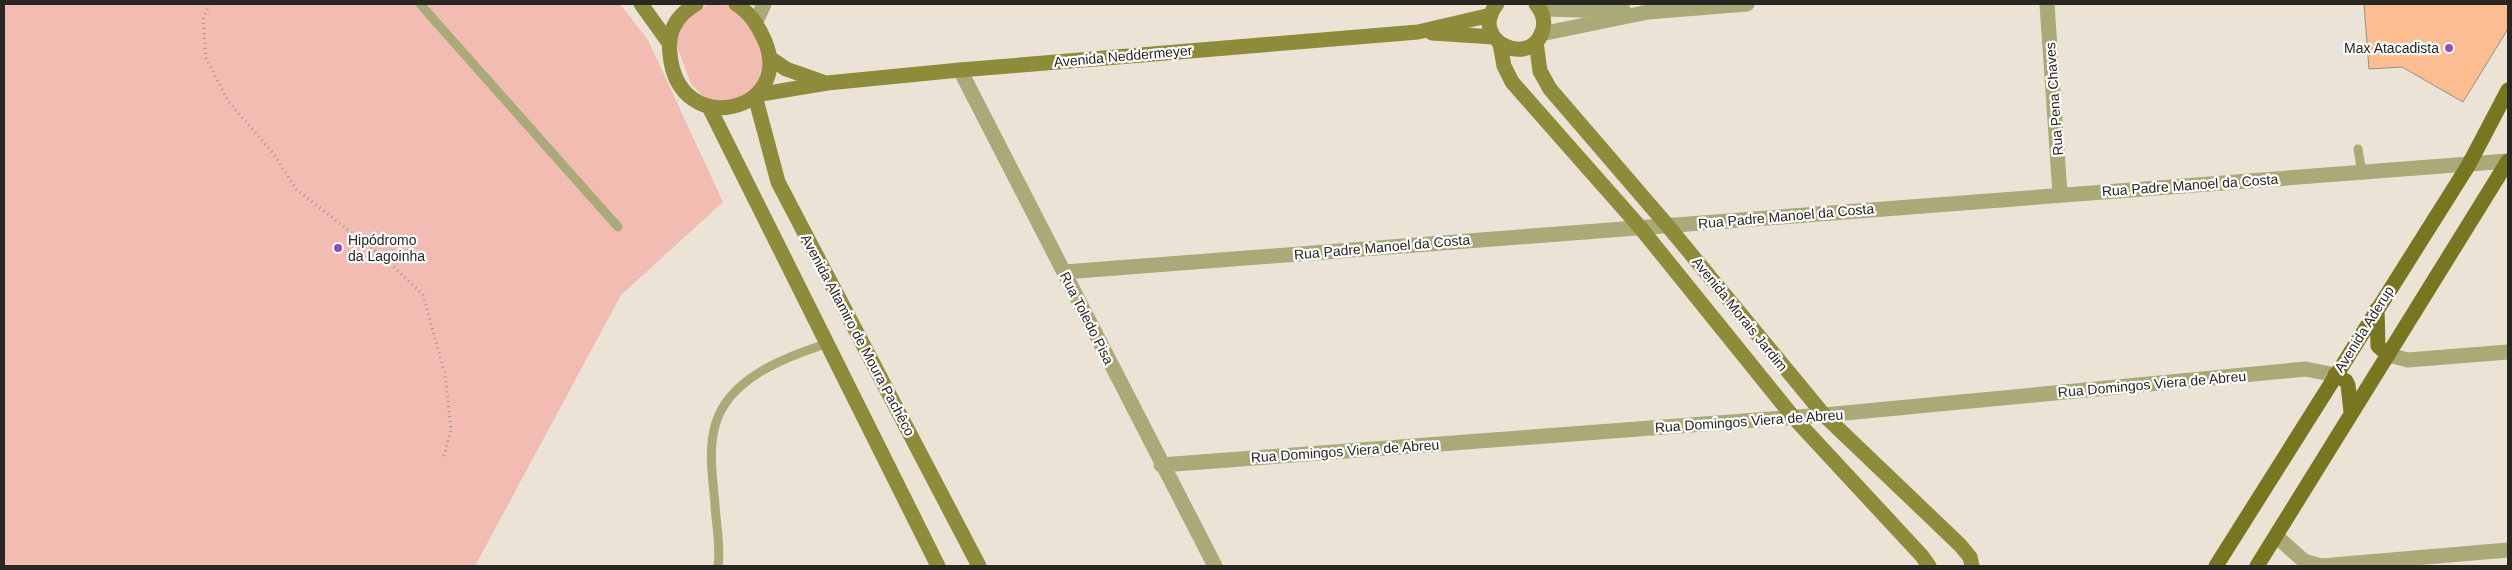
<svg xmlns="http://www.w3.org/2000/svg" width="2512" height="570" font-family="Helvetica,sans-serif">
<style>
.green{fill:#f2bcb2}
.building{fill:#fdbd91;stroke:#9a8e85}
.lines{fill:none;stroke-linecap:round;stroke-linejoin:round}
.path{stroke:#9c978d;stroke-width:3;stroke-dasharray:1 4;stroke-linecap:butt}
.service{stroke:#a9aa77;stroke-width:9}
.minor{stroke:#a9aa77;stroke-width:15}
.tertiary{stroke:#a9aa77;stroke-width:15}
.secondary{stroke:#8e8c3a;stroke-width:15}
.primary{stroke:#787621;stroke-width:15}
.poi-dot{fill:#944bbd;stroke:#fff;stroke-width:2}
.labels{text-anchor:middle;stroke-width:4.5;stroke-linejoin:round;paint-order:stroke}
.poi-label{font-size:14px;fill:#292722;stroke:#fff;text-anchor:end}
.street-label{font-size:14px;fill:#292722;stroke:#fff}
</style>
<rect width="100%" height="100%" fill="#eae3d6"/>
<path class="green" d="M 4,4 L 620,4 L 648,40 L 723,202 L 621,295 L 475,566 L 4,566 Z
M 711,4 L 734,6 L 754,26 L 764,64 L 756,84 L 742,99 L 725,103 L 705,98 L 691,84 L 676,44 C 680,25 692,9 711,4 Z"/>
<path class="building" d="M 2364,4 L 2508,4 L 2508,29 L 2463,102 L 2402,67 L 2369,69 Z"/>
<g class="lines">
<path class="path" d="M 209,4 L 203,20 L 206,58 L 228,101 L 273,153 L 296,189 L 391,264 L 423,295 L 445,374 L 451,430 L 443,459"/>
<path class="service" d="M 420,4 L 618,227
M 2358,149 L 2362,173
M 718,566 C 721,547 716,525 715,505 C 713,480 708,451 715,426 C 727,379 785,357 826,344"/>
<path class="minor" d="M 2047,4 L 2060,194
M 756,22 L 764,4
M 960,70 L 1215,566
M 1064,272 L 2508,161
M 2388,355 L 2408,360 L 2508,352
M 1161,465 L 1824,415 L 2306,369 L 2335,375
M 2276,536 L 2304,561 L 2321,566 L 2508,550"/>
<path class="tertiary" d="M 1540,9 L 1624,11
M 1541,34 L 1648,12 L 1747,4"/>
<path class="secondary" d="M 641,4 L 669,43
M 696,4 C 677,15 667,31 670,54 C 678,142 797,111 764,39 C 757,24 750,13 736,4
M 1497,4 C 1467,40 1532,71 1543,29 C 1545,20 1542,11 1536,4
M 1432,33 L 1494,37
M 1536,42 L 1540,71 L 1550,89 L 1667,225 L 1824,415 L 1960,545 L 1970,557 L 1972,566
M 1500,44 L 1504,66 L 1512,82 L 1639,226 L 1794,418 L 1922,556 L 1929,566
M 770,58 L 786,69 L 823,82
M 756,95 L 827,83 L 960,70 L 1418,32 L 1491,15
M 755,96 L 778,182 L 979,566
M 709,107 L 938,566"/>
<path class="primary" d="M 2377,309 L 2378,346 L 2388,355
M 2335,375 L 2346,381 L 2348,385 L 2351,412
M 2216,566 L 2468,166 L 2508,90
M 2257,566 L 2508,161"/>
</g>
<g class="poi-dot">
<circle cx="2449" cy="48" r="5"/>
<circle cx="338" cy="248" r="5"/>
</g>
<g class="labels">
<g class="poi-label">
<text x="2439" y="53">Max Atacadista</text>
<text x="348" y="245" text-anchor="start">Hipódromo<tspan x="348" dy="16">da Lagoinha</tspan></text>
</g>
<g class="street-label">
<text transform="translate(1123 56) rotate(-5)" y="5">Avenida Neddermeyer</text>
<text transform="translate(2054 99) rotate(-94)" y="5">Rua Pena Chaves</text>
<text transform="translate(2190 185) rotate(-4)" y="5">Rua Padre Manoel da Costa</text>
<text transform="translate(1786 216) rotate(-5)" y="5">Rua Padre Manoel da Costa</text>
<text transform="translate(1382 247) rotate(-5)" y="5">Rua Padre Manoel da Costa</text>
<text transform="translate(1740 314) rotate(51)" y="5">Avenida Morais Jardim</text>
<text transform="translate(1087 318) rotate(63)" y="5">Rua Toledo Pisa</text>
<text transform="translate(2364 329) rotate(-58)" y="5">Avenida Aderup</text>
<text transform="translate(858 335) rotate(62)" y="5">Avenida Altamiro de Moura Pachêco</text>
<text transform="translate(2152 384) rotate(-5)" y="5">Rua Domingos Viera de Abreu</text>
<text transform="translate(1749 421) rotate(-4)" y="5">Rua Domingos Viera de Abreu</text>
<text transform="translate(1345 451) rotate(-4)" y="5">Rua Domingos Viera de Abreu</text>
</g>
</g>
<rect width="2512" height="570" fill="none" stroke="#292722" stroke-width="10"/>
</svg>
